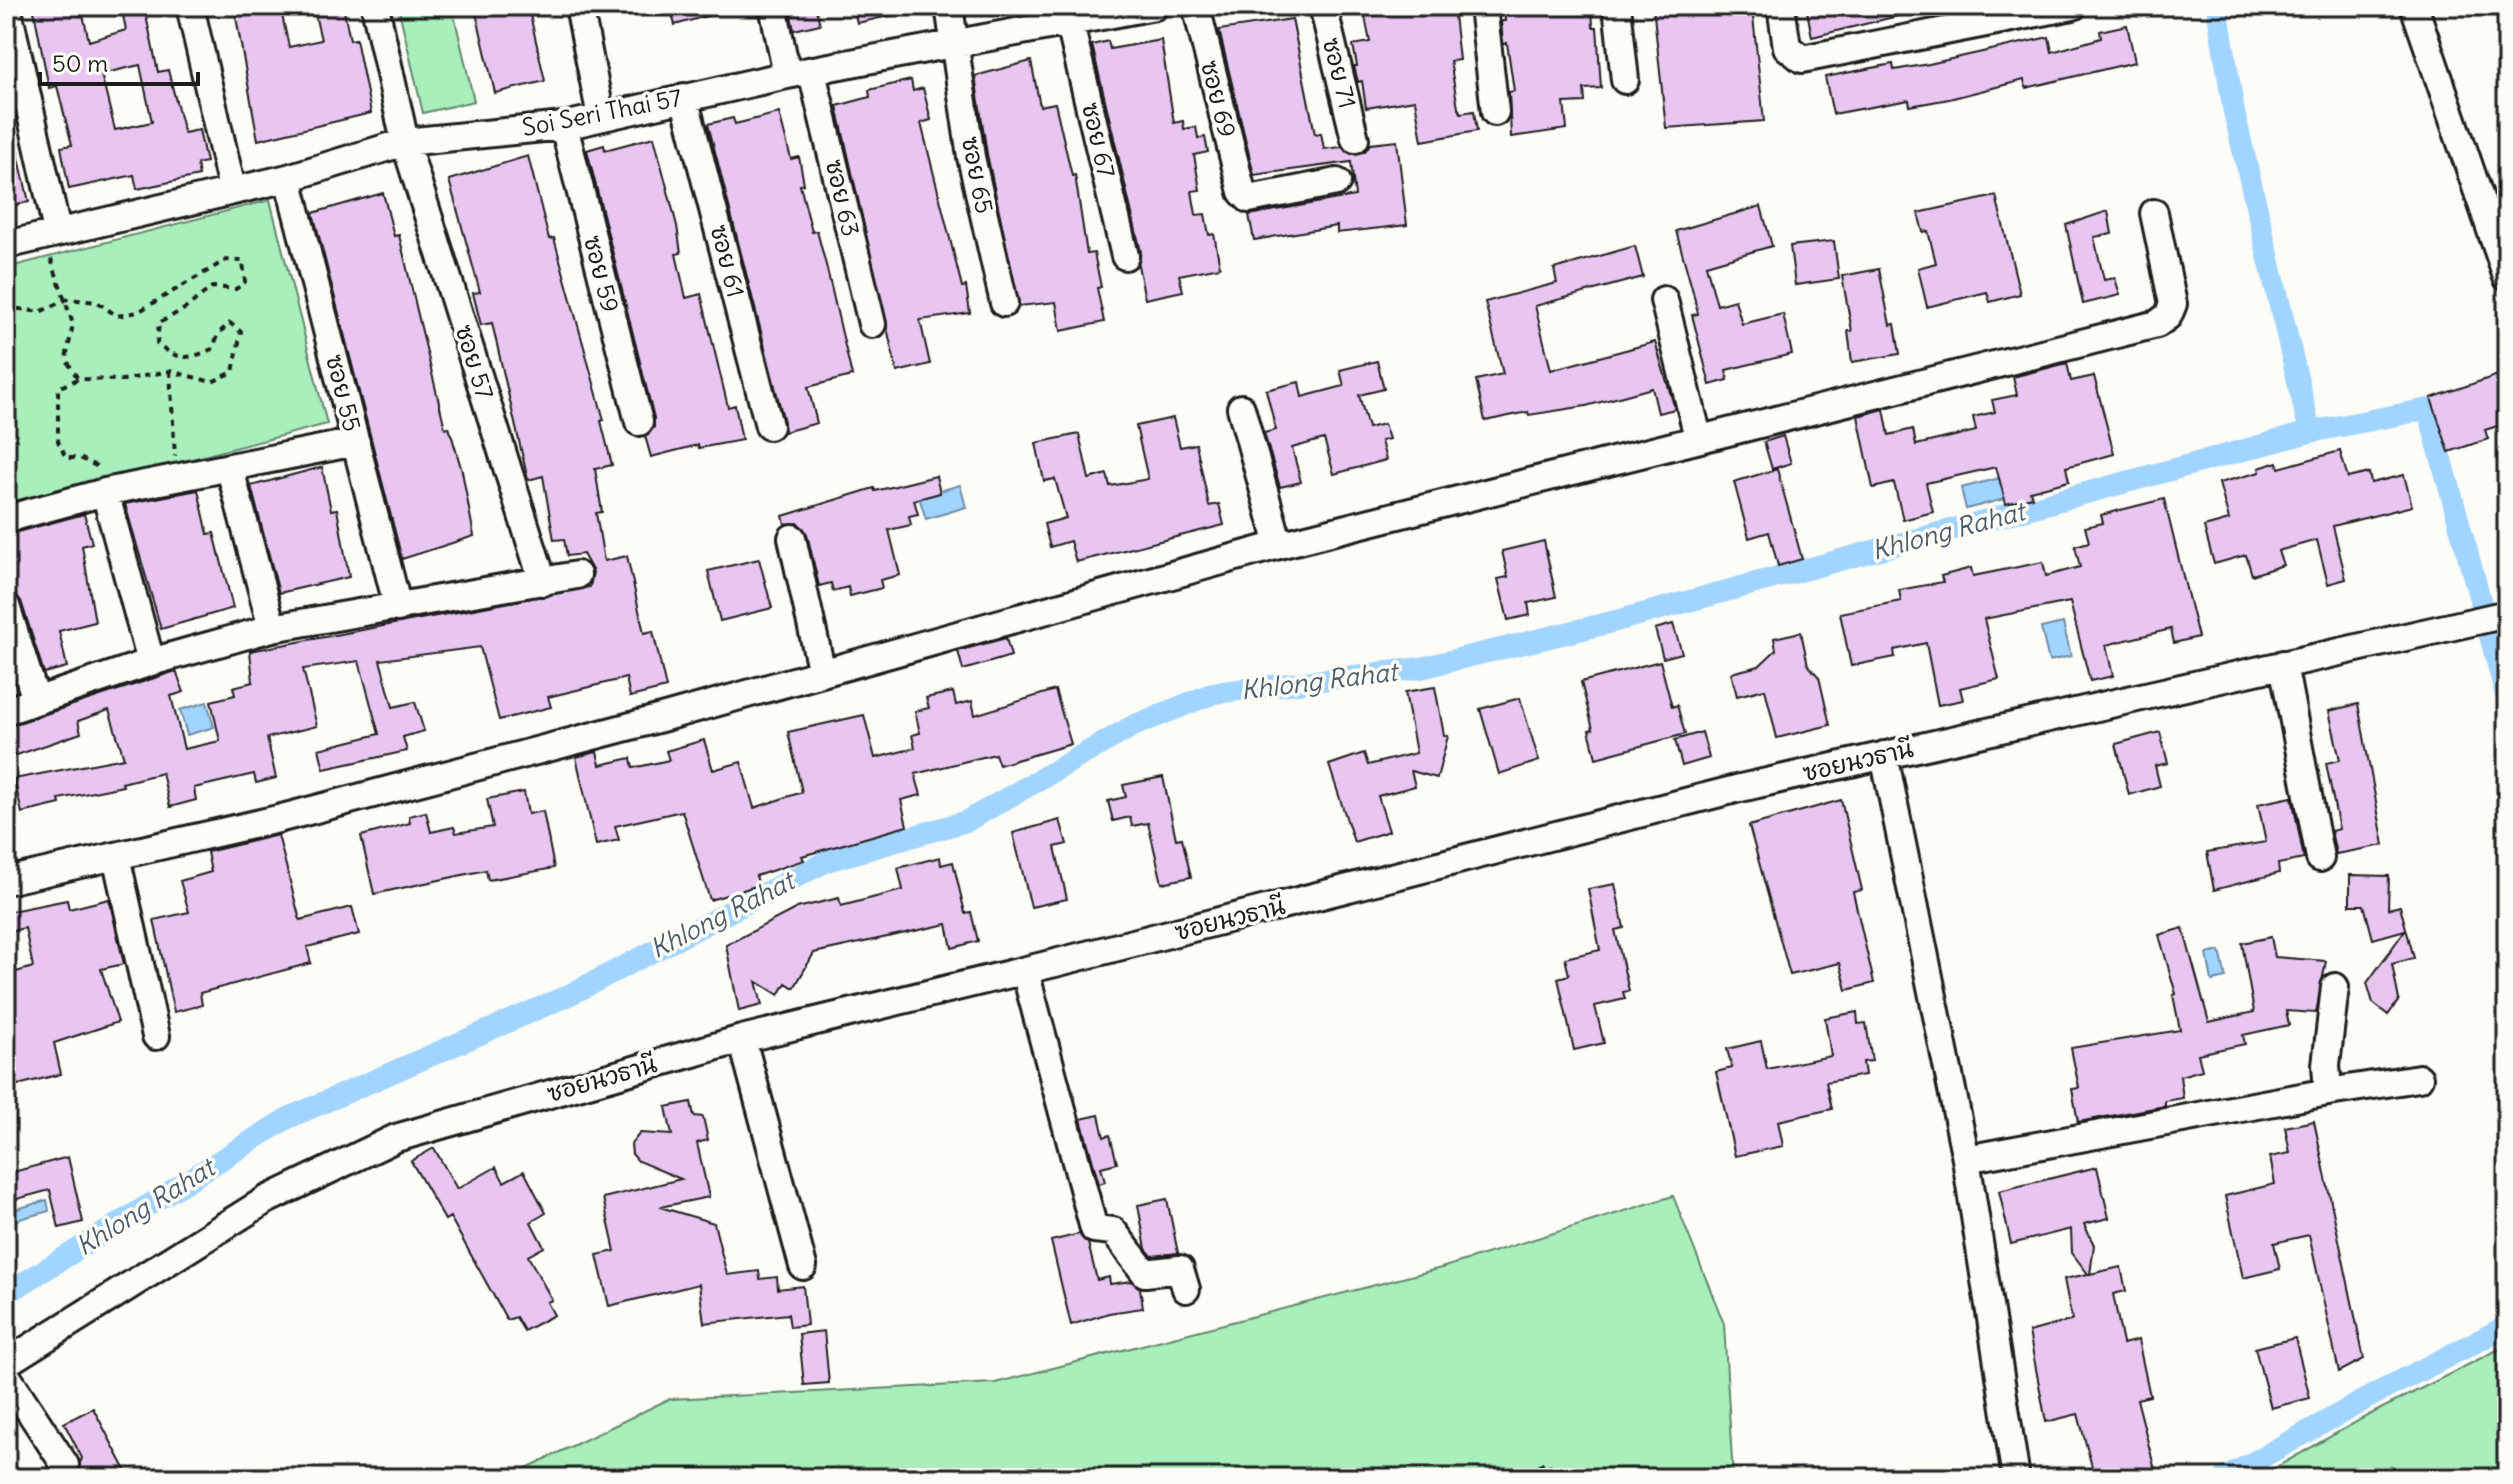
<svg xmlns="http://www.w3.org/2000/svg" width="2513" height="1484" font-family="Delius,'Playpen Sans Thai',sans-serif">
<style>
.green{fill:#a8efbc;stroke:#62866c;stroke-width:2}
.water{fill:#a1d5ff;stroke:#6c8ba4;stroke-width:2}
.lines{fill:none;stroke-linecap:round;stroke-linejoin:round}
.canal{stroke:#a1d5ff;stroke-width:22}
.building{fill:#e9c6f2;stroke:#1c1c1c;stroke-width:2;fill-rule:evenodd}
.minor-casing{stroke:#1c1c1c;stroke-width:32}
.path{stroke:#1c1c1c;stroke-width:4;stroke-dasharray:6 6;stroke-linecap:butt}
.minor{stroke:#fdfcf7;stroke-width:26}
.labels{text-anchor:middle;stroke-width:7;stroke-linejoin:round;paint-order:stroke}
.street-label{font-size:24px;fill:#1c1c1c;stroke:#fdfcf7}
.water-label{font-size:26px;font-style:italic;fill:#4b5d6b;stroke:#fdfcf7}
</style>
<rect width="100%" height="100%" fill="#fdfcf7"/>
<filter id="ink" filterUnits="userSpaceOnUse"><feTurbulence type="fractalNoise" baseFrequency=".0125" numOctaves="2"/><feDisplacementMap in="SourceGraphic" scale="16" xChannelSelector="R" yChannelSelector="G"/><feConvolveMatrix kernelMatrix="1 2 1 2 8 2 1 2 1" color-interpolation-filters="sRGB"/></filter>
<g filter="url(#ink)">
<path class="green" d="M 398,6 L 452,6 L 474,101 L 423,113 Z
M 270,200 L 327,424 L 6,507 L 6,268 Z
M 1673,1196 L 1724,1324 L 1733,1478 L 506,1478 L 669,1399 L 995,1383 L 1441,1268 Z
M 2507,1345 L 2507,1478 L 2257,1478 L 2367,1416 Z"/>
<path class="water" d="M 2007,476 L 2012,497 L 1966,509 L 1961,488 Z
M 960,485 L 966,507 L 926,519 L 919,497 Z
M 2063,623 L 2071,656 L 2049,661 L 2041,628 Z
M 207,702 L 214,727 L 187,735 L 180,710 Z
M 2220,951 L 2226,978 L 2212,981 L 2207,954 Z
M 47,1200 L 49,1211 L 12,1221 L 10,1211 Z"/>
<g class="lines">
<path class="canal" d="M 2310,432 L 2428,409 L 2507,698
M 6,1294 L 288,1118 L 569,995 L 827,861 L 967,821 L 1133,726 L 1214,693 L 1421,668 L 1616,621 L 2310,432 L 2234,112 L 2217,6
M 2225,1478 L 2375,1394 L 2507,1326"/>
</g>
<path class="building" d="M 33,6 L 81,6 L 89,41 L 126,30 L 121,6 L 144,6 L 158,72 L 168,70 L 184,133 L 199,130 L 206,162 L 197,164 L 199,176 L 137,189 L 134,175 L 69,189 L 61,147 L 72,145 L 57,86 L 49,88 ZM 140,65 L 152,122 L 115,130 L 101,74 Z
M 234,6 L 280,6 L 289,47 L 321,40 L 313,6 L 343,6 L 350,40 L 356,39 L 371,113 L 258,140 Z
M 484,6 L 528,6 L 545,81 L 495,93 L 476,13 L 485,11 Z
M 670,6 L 724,6 L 724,11 L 675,25 Z
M 789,6 L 815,6 L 820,24 L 794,30 Z
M 853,6 L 902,6 L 903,13 L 857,23 Z
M 1363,6 L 1453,6 L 1459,60 L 1450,61 L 1458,108 L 1461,113 L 1474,111 L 1477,131 L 1422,141 L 1415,100 L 1366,108 L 1362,81 L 1358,82 L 1354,66 L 1357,66 L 1353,45 L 1370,42 Z
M 1504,6 L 1592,6 L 1593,27 L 1597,27 L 1601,88 L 1584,89 L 1585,102 L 1564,103 L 1567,129 L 1511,137 L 1509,92 L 1514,91 L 1507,43 L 1503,44 L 1501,21 L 1505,21 Z
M 1653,6 L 1685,6 L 1686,12 L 1752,7 L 1764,121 L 1666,128 Z
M 1806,6 L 1910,6 L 1910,13 L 1812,37 Z
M 1292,19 L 1315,134 L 1321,133 L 1324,149 L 1342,147 L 1351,154 L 1365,151 L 1370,144 L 1397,141 L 1407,225 L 1337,233 L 1337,226 L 1254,240 L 1249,215 L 1355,196 L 1351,162 L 1254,175 L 1219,30 Z
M 2127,25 L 2135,62 L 2026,88 L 2024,80 L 1949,99 L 1910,106 L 1909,100 L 1833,114 L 1825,77 L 1893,64 L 1894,70 L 1929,64 L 2049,37 L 2052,52 L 2101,38 L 2100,31 Z
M 1161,40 L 1174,123 L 1183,121 L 1184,129 L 1196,127 L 1198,138 L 1205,137 L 1208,152 L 1194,155 L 1200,190 L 1192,191 L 1196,215 L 1205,214 L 1209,235 L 1214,234 L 1220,267 L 1179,275 L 1183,291 L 1145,299 L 1138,265 L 1141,252 L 1092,45 L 1108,41 L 1110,49 Z
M 1031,61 L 1040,106 L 1055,103 L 1072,176 L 1075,175 L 1087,254 L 1094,253 L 1101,287 L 1097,288 L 1104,322 L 1061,331 L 1056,302 L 1019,306 L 987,154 L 975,76 Z
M 911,80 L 913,91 L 923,88 L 931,120 L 921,123 L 962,287 L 966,286 L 970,313 L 920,320 L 930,364 L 897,372 L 837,106 L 870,97 L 869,90 Z
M 779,113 L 791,159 L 799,157 L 804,184 L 800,185 L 812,232 L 817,231 L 826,265 L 852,376 L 808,387 L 817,423 L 784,432 L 784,422 L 708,124 L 733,118 L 735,124 Z
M 6,132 L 13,132 L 29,202 L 6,207 Z
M 654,137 L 677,226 L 681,253 L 676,254 L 686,298 L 701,294 L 728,407 L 735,405 L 742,440 L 699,448 L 698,445 L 651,457 L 645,436 L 654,427 L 654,418 L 587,150 L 604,145 L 605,150 Z
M 528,156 L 549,239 L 554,238 L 604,420 L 601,421 L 612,465 L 595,469 L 602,512 L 596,513 L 604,561 L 627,556 L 644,633 L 653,631 L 666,688 L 630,697 L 626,678 L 548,697 L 551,707 L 499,720 L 480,647 L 380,660 L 393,707 L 415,702 L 424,731 L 403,737 L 407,751 L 324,769 L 319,749 L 379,734 L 359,661 L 303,669 L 317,726 L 267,738 L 276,778 L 256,783 L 254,774 L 194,788 L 196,800 L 170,807 L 162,773 L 122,783 L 123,786 L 59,799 L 60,804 L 22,813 L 14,779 L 124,758 L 109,710 L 78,721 L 81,733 L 14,756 L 6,727 L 176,671 L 184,692 L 171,696 L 184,749 L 220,741 L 211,701 L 235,695 L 233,687 L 253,682 L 250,651 L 590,587 L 593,572 L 583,554 L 567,556 L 564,539 L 554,540 L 543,476 L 528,480 L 492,323 L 481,325 L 473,293 L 480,292 L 449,180 Z
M 383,193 L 394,236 L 399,235 L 445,428 L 449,427 L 462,471 L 474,536 L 402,559 L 313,213 Z
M 1996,196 L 2020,294 L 1990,302 L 1987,292 L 1927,307 L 1918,268 L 1936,263 L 1928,231 L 1923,232 L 1918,213 Z
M 1761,206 L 1772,246 L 1706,265 L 1717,305 L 1735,300 L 1742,324 L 1783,314 L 1792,354 L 1726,370 L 1728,380 L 1710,385 L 1692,315 L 1698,314 L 1693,292 L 1676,231 Z
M 2108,211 L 2112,234 L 2094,237 L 2104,280 L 2115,278 L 2120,295 L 2083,304 L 2066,225 Z
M 1834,241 L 1839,279 L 1795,285 L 1790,246 Z
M 1635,246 L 1643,277 L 1535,306 L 1551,370 L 1655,342 L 1675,409 L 1658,413 L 1652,388 L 1586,406 L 1529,415 L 1528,412 L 1485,421 L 1476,380 L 1503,374 L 1485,302 L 1557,283 L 1554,269 Z
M 1879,269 L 1890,325 L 1895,324 L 1900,354 L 1852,362 L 1848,331 L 1852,331 L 1842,276 Z
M 1377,361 L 1384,389 L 1359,395 L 1368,428 L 1384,424 L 1389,439 L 1381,441 L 1386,460 L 1334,474 L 1324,439 L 1292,448 L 1301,482 L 1280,487 L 1264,433 L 1276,430 L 1266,390 L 1299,382 L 1302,397 L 1344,386 L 1340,370 Z
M 2067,363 L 2071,381 L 2094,376 L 2114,454 L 2066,467 L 2069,481 L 2030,491 L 2032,497 L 2006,504 L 1996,467 L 1926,483 L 1933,512 L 1903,520 L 1894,483 L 1873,488 L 1858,416 L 1884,409 L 1889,435 L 1913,429 L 1916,445 L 1976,431 L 1973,417 L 1995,412 L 1992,400 L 2017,395 L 2013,377 Z
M 2507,372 L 2507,423 L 2485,430 L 2488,439 L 2449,452 L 2431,398 Z
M 1173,418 L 1180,447 L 1196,444 L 1209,506 L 1219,504 L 1224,525 L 1076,562 L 1070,541 L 1050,547 L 1044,524 L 1066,518 L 1055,479 L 1044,481 L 1036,443 L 1079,434 L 1089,479 L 1107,474 L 1110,486 L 1148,479 L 1136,426 Z
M 1783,436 L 1791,463 L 1772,469 L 1764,442 Z
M 2340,451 L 2348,478 L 2369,473 L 2371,483 L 2404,475 L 2412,506 L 2333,526 L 2346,579 L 2328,584 L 2317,540 L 2278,551 L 2283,565 L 2252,575 L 2246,555 L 2214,564 L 2204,527 L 2229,520 L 2219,483 L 2260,472 L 2259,468 L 2278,462 L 2279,468 Z
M 322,467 L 331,510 L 337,509 L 349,577 L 279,593 L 251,486 Z
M 1777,469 L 1802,559 L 1778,566 L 1769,532 L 1749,538 L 1734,482 Z
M 936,476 L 940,493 L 914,500 L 918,514 L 909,516 L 911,525 L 889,530 L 900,575 L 880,580 L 882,588 L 850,596 L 848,587 L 833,591 L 831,583 L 819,586 L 807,534 L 798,523 L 785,524 L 783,516 L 874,488 L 875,491 Z
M 198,490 L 208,534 L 214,533 L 233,608 L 161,629 L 125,504 Z
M 2164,499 L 2198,637 L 2174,643 L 2171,629 L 2106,645 L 2113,676 L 2090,681 L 2070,602 L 1984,619 L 1999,679 L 1960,688 L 1963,700 L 1938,705 L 1926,643 L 1894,650 L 1895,657 L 1851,666 L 1840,613 L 1901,601 L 1899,590 L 1943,582 L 1941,576 L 1971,568 L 1973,576 L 2043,562 L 2046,576 L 2080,567 L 2075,546 L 2089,542 L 2085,527 L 2103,523 L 2101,515 Z
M 84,514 L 92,543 L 82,546 L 95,622 L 59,631 L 67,667 L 44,673 L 21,601 L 13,592 L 6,568 L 6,535 Z
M 1544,541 L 1556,597 L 1528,603 L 1530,615 L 1508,620 L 1498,579 L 1508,577 L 1502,551 Z
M 759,559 L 772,608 L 720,621 L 708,571 Z
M 1673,624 L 1682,653 L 1663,658 L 1655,629 Z
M 1801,632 L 1808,665 L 1819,677 L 1830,725 L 1777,738 L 1765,689 L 1737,696 L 1731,673 L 1759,666 L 1776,650 L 1774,638 Z
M 1006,638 L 1011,656 L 963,670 L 958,651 Z
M 1660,661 L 1672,707 L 1677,705 L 1685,734 L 1596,758 L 1589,730 L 1593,729 L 1581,682 Z
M 1435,687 L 1444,735 L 1448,736 L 1437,778 L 1411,771 L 1415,786 L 1378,796 L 1389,831 L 1354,842 L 1329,765 L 1364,753 L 1368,765 L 1416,753 L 1405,692 Z
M 1055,690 L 1071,744 L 999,765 L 995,754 L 915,774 L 921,795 L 901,800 L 907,826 L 802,856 L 804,860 L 756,876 L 759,885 L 710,900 L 682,811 L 615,826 L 619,840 L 596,845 L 576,757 L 597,752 L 600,765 L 631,758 L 633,768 L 669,760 L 666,751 L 704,740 L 713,770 L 741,762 L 754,808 L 802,792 L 788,732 L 864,715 L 875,758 L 915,748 L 912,735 L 920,733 L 915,711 L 929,708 L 926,698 L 953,692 L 956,705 L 972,701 L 975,715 Z
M 1520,698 L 1539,761 L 1499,774 L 1480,709 Z
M 2358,704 L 2384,845 L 2336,854 L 2331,831 L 2339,829 L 2326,763 L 2340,760 L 2329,711 Z
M 1702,732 L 1709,758 L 1682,766 L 1675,740 Z
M 2160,732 L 2168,763 L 2155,766 L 2160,786 L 2129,795 L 2116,744 Z
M 1163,777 L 1176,839 L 1182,838 L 1191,877 L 1162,883 L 1148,823 L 1132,826 L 1130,817 L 1113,821 L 1108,801 L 1126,797 L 1123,785 Z
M 524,792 L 528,814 L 543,811 L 554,868 L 488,880 L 486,870 L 374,894 L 361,836 L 410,823 L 409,816 L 426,812 L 431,832 L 454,827 L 456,833 L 493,827 L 487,799 Z
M 2292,797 L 2304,859 L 2278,864 L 2279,873 L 2214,890 L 2207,852 L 2266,842 L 2258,804 Z
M 1841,800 L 1862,890 L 1853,892 L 1874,983 L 1847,990 L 1840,963 L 1790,975 L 1749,826 Z
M 1060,820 L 1067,844 L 1055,847 L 1067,899 L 1031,907 L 1013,833 Z
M 278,835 L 300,920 L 352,907 L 359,934 L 307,947 L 311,963 L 200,993 L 202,1005 L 174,1012 L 154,920 L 189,912 L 180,881 L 211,872 L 207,852 Z
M 940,857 L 941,865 L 953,862 L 965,913 L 971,912 L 978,941 L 952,948 L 947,924 L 814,953 L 794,988 L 786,983 L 779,995 L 756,981 L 762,1005 L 739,1011 L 726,945 L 797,908 L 839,898 L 841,906 L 903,890 L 898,868 Z
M 2350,875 L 2389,876 L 2388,909 L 2400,906 L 2414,958 L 2392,964 L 2399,1000 L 2388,1015 L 2373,1003 L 2367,983 L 2405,930 L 2373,939 L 2364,905 L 2350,905 Z
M 1615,884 L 1624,928 L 1615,930 L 1629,991 L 1623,992 L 1625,999 L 1595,1006 L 1604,1043 L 1574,1050 L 1558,978 L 1569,975 L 1565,958 L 1600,950 L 1588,889 Z
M 109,899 L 124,964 L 101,969 L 118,1022 L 54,1043 L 61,1074 L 6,1088 L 6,975 L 33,967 L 25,928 L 6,932 L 6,912 L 67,900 L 69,909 Z
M 2183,928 L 2209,1022 L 2254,1012 L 2242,943 L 2271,937 L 2275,957 L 2326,961 L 2316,1013 L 2286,1011 L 2289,1025 L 2243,1035 L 2245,1044 L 2198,1054 L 2202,1070 L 2180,1076 L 2183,1098 L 2165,1101 L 2165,1106 L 2078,1122 L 2072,1089 L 2079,1088 L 2071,1048 L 2180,1030 L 2173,995 L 2176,994 L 2159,935 Z
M 1857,1012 L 1858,1024 L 1866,1023 L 1872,1061 L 1863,1062 L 1865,1075 L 1826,1082 L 1832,1109 L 1778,1121 L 1783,1146 L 1735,1156 L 1716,1072 L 1732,1068 L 1727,1049 L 1761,1041 L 1767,1069 L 1831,1056 L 1825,1018 Z
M 691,1102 L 694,1116 L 703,1117 L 708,1140 L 697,1143 L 709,1197 L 660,1207 L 714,1223 L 727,1275 L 759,1271 L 760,1279 L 777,1277 L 778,1289 L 803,1286 L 807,1325 L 790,1327 L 788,1314 L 704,1323 L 699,1284 L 609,1306 L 597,1255 L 615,1251 L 603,1198 L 681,1179 L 638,1161 L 632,1154 L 631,1144 L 640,1133 L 672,1135 L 666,1107 Z
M 1099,1115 L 1104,1137 L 1110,1135 L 1117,1163 L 1101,1167 L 1105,1182 L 1099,1184 L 1081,1119 Z
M 2314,1121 L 2364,1359 L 2339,1372 L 2309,1235 L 2274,1243 L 2280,1269 L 2243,1278 L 2225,1196 L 2275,1184 L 2270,1157 L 2290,1153 L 2285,1127 Z
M 434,1148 L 457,1189 L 496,1167 L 504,1182 L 524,1171 L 546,1213 L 531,1222 L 544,1247 L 528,1256 L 552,1300 L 547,1302 L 554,1315 L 524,1331 L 516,1317 L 507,1320 L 450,1217 L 445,1220 L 411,1161 Z
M 68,1157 L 83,1222 L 59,1228 L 50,1190 L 6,1202 L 6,1174 Z
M 2097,1167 L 2109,1218 L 2084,1224 L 2094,1245 L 2090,1274 L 2121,1267 L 2126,1291 L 2113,1294 L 2123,1344 L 2138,1340 L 2150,1396 L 2137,1399 L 2157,1478 L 2095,1478 L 2078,1414 L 2046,1422 L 2029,1332 L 2072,1320 L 2064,1279 L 2088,1274 L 2072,1253 L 2071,1229 L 2011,1244 L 1999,1191 Z
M 1167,1199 L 1178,1253 L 1152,1256 L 1146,1249 L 1138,1205 Z
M 1079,1234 L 1088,1243 L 1097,1280 L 1109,1277 L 1110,1284 L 1131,1281 L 1140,1288 L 1143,1308 L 1109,1313 L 1071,1325 L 1051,1241 Z
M 824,1331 L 829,1383 L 804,1385 L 799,1334 Z
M 2295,1338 L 2310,1398 L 2271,1408 L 2255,1348 Z
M 93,1408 L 130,1478 L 74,1478 L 82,1458 L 64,1423 Z"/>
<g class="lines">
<g class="minor-casing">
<path id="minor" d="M 7,6 L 57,231
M 190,6 L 232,189
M 375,6 L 405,142 L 543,582
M 579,6 L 601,117
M 773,6 L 787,75
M 949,6 L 971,157 L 1004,303
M 1196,6 L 1242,192 L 1249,199 L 1337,182
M 1323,6 L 1355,139
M 1483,6 L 1495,112
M 1617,6 L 1625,80
M 1781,6 L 1787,47 L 1802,59 L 2073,6
M 2414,6 L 2507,277
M 1070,24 L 1125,256
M 812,72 L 872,324
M 684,97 L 769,426
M 564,126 L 639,422
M 288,178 L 398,608
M 6,245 L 288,178 L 405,142 L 564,126 L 787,75 L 1155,6
M 1664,300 L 1698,437
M 1241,408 L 1279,545
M 230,469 L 272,628
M 105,492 L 151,662
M 6,519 L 105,492 L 356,442
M 792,538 L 822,673
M 6,606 L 36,700
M 2283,664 L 2320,858
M 6,711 L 151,662 L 272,628 L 577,575
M 1884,755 L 1966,1159 L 2016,1478
M 116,856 L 156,1036
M 6,881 L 278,819 L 665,717 L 1279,545 L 2157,324 L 2168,316 L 2173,304 L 2154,213
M 1025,971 L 1094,1229 L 1113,1231 L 1145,1273 L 1180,1269 L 1186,1289
M 742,1039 L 803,1266
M 2328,1092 L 2419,1078
M 1966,1159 L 2328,1092 L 2326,1065 L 2335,987
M 6,1363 L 266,1200 L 396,1138 L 742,1039 L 1055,963 L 1736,789 L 2507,614
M 6,1375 L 65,1465"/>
</g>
<path class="path" d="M 51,259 L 73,324 L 66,359 L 78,379
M 6,307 L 40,312 L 67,299 L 97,302 L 117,316 L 138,312 L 226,260 L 243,261 L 245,282 L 236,289 L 212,287 L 186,308 L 159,323 L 157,343 C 178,361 188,360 212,349 L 219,333 L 230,323 L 241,332 L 233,372 L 212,382 L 170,371 L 123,380 L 78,379 L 58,388 L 58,441 L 66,458 L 80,458 L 100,468
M 170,371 L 175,456
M 535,1477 L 557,1478
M 1518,1478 L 1545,1462 L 1560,1474 L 1560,1478"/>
<use href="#minor" class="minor"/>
</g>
</g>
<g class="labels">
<g class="street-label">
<text transform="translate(1339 73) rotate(76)" y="8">ซอย 71</text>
<text transform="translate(1218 99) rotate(76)" y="8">ซอย 69</text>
<text transform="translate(602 113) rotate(-11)" y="8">Soi Seri Thai 57</text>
<text transform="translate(1098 140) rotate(77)" y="8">ซอย 67</text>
<text transform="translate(977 175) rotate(79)" y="8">ซอย 65</text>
<text transform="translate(842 198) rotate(77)" y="8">ซอย 63</text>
<text transform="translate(727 261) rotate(76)" y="8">ซอย 61</text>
<text transform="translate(601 274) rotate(76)" y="8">ซอย 59</text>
<text transform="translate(474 362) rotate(73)" y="8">ซอย 57</text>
<text transform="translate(343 393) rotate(76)" y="8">ซอย 55</text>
<text transform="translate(1858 761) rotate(-13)" y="8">ซอยนวธานี</text>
<text transform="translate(1230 919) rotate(-14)" y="8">ซอยนวธานี</text>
<text transform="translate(602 1079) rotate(-16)" y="8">ซอยนวธานี</text>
</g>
<g class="water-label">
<text transform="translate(1948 531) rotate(-15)" y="9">Khlong Rahat</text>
<text transform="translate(1319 681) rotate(-7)" y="9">Khlong Rahat</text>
<text transform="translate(722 915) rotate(-27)" y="9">Khlong Rahat</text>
<text transform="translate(145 1207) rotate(-32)" y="9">Khlong Rahat</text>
</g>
</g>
<rect width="2513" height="1484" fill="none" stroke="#fdfcf7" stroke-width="32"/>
<rect x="16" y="16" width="2481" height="1452" fill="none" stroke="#1c1c1c" stroke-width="3" filter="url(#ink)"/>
<path d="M40 72v12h158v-12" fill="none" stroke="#1c1c1c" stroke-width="4"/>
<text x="52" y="72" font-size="24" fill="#1c1c1c" stroke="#fdfcf7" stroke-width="6" paint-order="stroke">50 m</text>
</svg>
